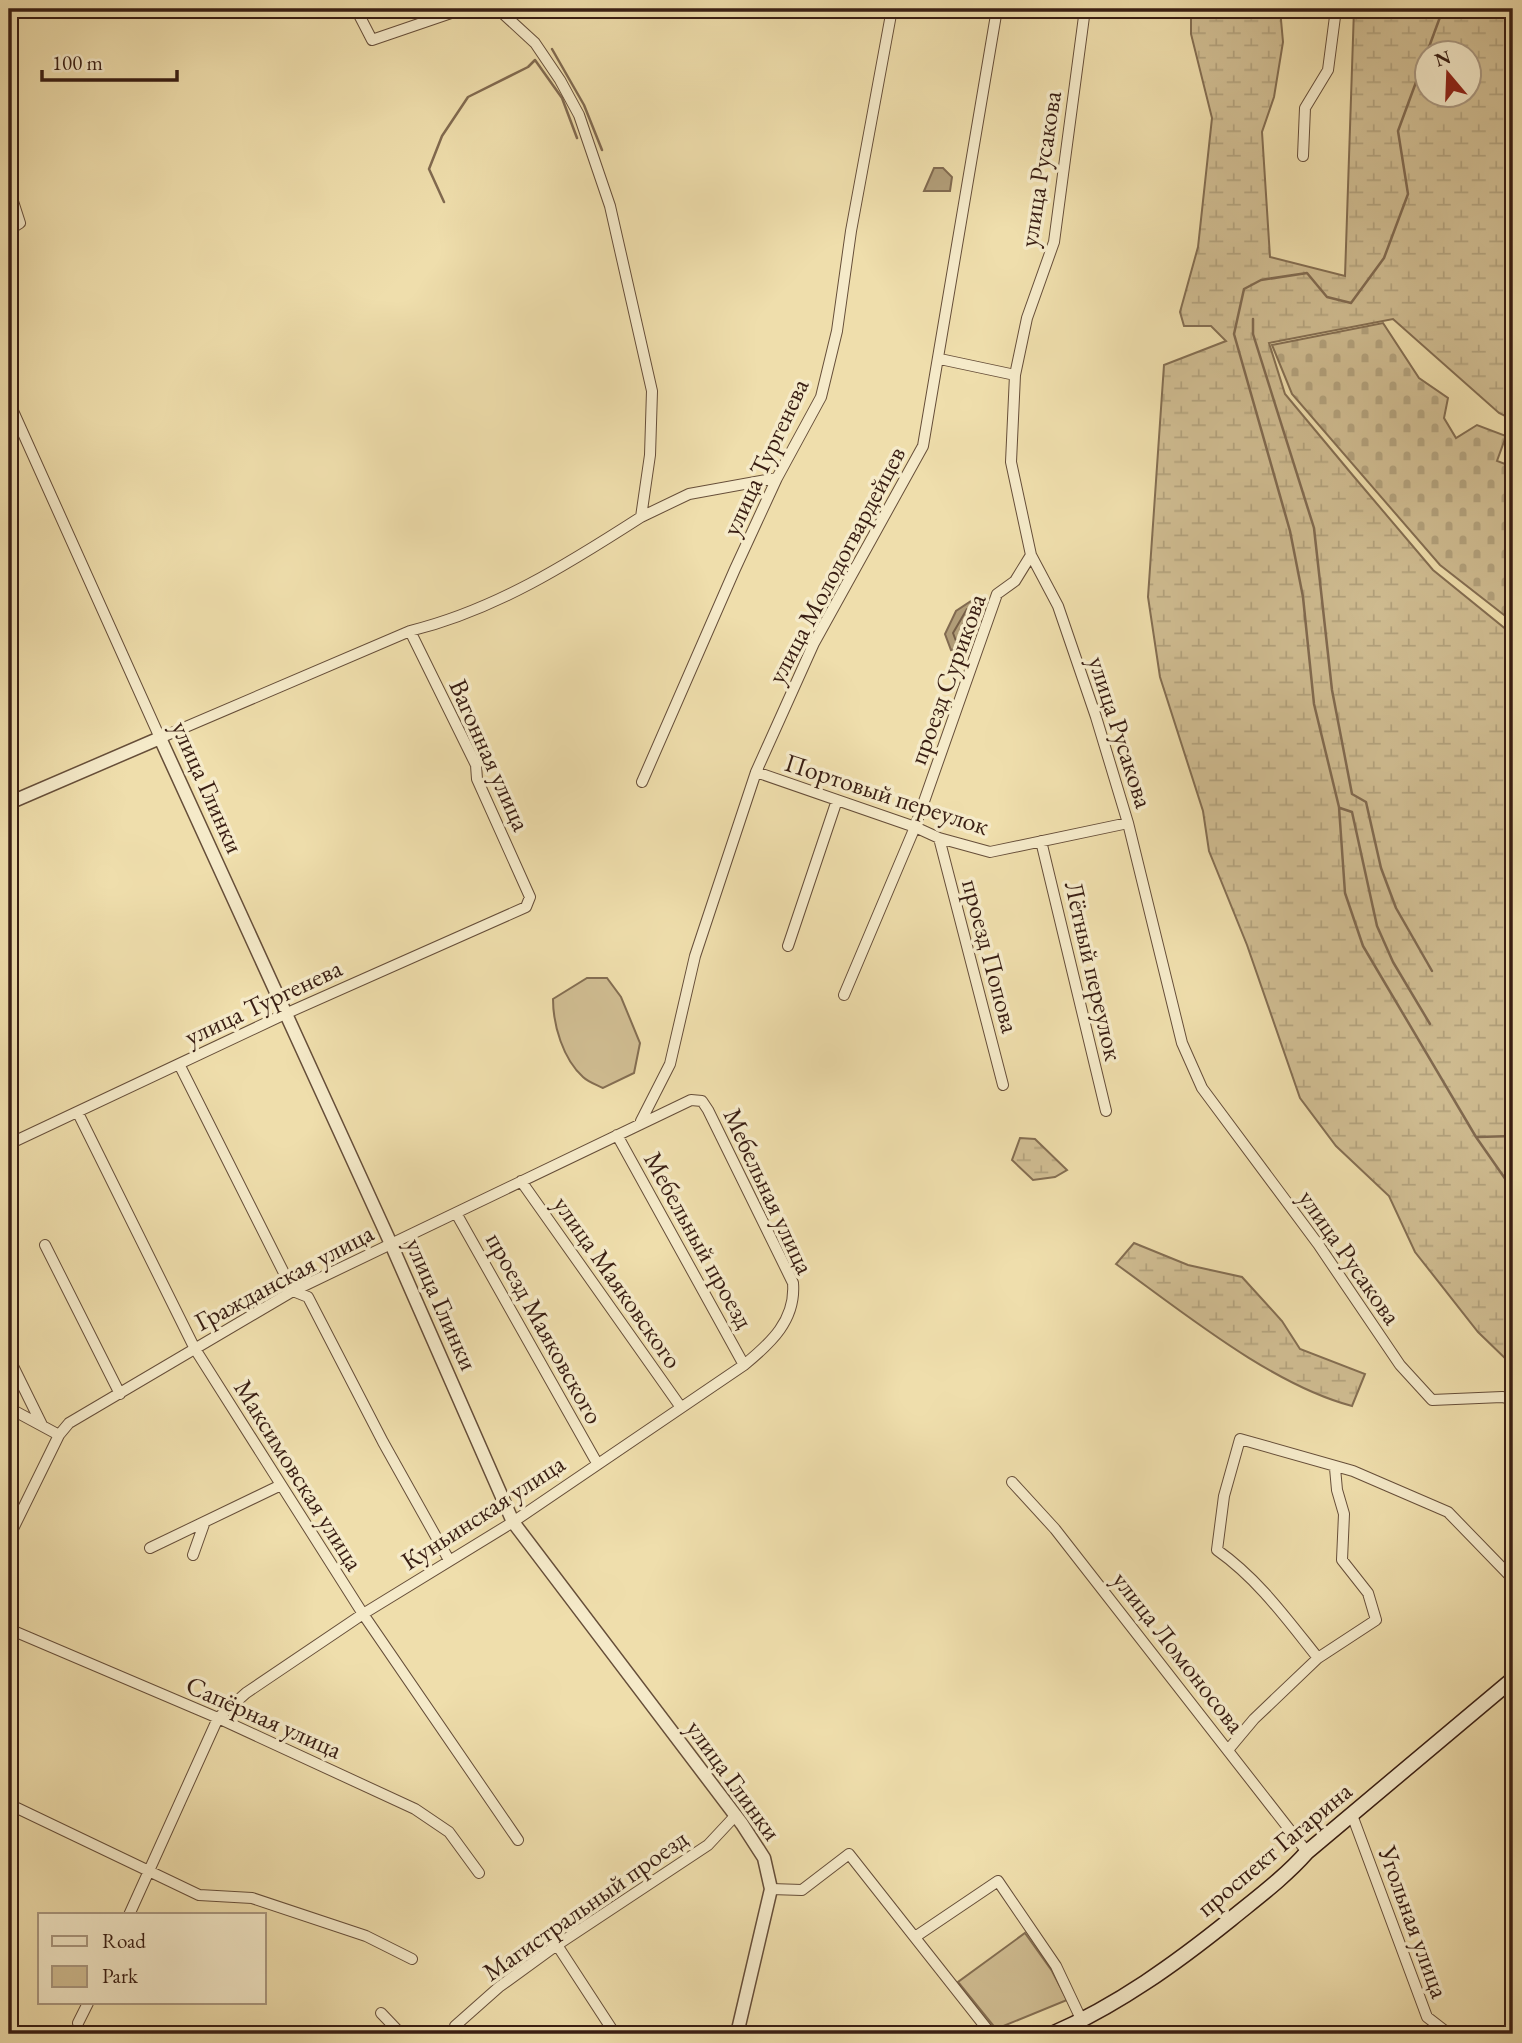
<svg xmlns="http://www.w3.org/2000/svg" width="1522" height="2043" font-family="'EB Garamond',serif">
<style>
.wetland{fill:url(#wetland-marsh);stroke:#846e52;stroke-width:2;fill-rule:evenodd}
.cemetery{fill:url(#cemetery-stones);stroke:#846e52;stroke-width:2}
.park{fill:#d0bd92;stroke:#846e52;stroke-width:2}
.water{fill:#b19d78;stroke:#816a50;stroke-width:2}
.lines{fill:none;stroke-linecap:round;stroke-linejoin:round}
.shore{stroke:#755e46;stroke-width:2}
.stream{stroke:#816a50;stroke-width:2.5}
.minor-casing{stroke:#664e39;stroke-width:12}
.tertiary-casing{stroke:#664e39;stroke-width:15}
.secondary-casing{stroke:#391e13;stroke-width:17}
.minor{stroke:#f5eac9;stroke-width:10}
.tertiary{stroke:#f5eac9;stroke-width:12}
.secondary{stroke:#f5eac9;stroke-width:14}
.labels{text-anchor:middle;stroke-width:7;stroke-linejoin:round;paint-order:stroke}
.street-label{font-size:26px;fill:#391e13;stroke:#f5eac9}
</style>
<defs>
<pattern id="wetland-marsh" width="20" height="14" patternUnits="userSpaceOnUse" patternTransform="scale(1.75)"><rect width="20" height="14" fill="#d0bd92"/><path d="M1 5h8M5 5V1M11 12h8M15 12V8" fill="none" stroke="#b3a27d"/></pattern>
<pattern id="cemetery-stones" width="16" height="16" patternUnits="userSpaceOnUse" patternTransform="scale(1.75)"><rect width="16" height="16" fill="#d0bd92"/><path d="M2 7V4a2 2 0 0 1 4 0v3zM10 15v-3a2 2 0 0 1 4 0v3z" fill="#b3a27d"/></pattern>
</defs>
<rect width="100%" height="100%" fill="#efdeac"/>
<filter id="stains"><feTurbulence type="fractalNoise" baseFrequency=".00286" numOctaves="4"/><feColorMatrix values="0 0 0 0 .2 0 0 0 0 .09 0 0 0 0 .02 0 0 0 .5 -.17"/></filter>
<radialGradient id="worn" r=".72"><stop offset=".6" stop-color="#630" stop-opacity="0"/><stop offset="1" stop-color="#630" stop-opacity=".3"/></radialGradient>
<path class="wetland" d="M 1191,9 L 1280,9 L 1283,42 L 1274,97 L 1262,132 L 1270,257 L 1345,276 L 1354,9 L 1513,9 L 1513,420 L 1499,413 L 1393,319 L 1269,343 L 1285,394 L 1350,472 L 1433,570 L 1513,635 L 1507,696 L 1513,704 L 1513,1366 L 1478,1332 L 1415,1252 L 1389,1196 L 1336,1146 L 1300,1098 L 1247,945 L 1209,851 L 1203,811 L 1160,677 L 1148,597 L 1164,365 L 1226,341 L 1211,326 L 1184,326 L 1180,312 L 1198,247 L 1212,118 L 1191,34 ZM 1428,52 L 1470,52 L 1470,94 L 1428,94 Z
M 1020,1138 L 1035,1139 L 1067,1170 L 1055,1177 L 1033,1180 L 1012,1160 Z
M 1134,1243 L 1188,1265 L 1242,1277 L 1282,1321 L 1300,1349 L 1365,1374 L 1352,1406 C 1272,1385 1184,1313 1116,1264 Z"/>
<path class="cemetery" d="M 1383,323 L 1419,378 L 1448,398 L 1444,418 L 1456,438 L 1477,425 L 1506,436 L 1497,461 L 1513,467 L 1513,622 L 1440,565 L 1292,394 L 1272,345 Z"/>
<path class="park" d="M 587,978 L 607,978 L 621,997 L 640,1043 L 634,1073 L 603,1088 C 597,1085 588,1082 583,1077 C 563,1059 553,1025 553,999 Z
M 1025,1933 L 1052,1971 L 1067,2000 L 996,2029 L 958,1982 Z"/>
<path class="water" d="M 934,168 L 943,168 L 952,177 L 950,191 L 924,191 Z
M 971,601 L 982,611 L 976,631 L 965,647 L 951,650 L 945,634 L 956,611 Z"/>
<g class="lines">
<path class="shore" d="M 967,609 L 973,612 L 969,627 L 956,641 L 953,633 Z"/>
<path class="stream" d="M 1443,9 L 1398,131 L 1408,194 L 1384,258 L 1351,303 L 1327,297 L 1307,273 L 1261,280 L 1244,289 L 1234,334 L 1290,531 L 1303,597 L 1314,704 L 1339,807 L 1345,893 L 1363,946 L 1476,1137 L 1513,1190
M 552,49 L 584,105 L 602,150
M 444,202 L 429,169 L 442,136 L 468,97 L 528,67 L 535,60 L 562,98 L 577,138
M 1253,319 L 1253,334 L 1314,528 L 1332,690 L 1352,794 L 1366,802 L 1381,868 L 1396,908 L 1432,971
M 1340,808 L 1352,812 L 1377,926 L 1393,962 L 1430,1024
M 1478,1137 L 1513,1136"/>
<g class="minor-casing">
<path id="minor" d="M 1085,9 L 1054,242 L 1027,318 L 1015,375 L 1011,462 L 1031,555 L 1058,606 L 1096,717 L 1128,823 L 1182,1043 L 1202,1088 L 1318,1244 L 1400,1365 L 1432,1400 L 1502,1397 L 1513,1399
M 1303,156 L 1305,108 L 1328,70 L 1336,9
M 9,189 L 20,223 L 9,230
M 940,359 L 1015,375
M 9,402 L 160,738 L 410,631 C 495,610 568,564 641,517 L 650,455 L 652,391 L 610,206 L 579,115 L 560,80 L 535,43 L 498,9 L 451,13 L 372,40 L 356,9
M 641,517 L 689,494 L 777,478
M 756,772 L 915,827 L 939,838 L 990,852 L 1128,823
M 642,782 L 735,569 L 777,478 L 821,397 L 837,331 L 851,231 L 892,9
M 939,838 L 1003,1085
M 1041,841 L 1106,1111
M 788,946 L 837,800
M 844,995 L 915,827 L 997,594 L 1015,581 L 1031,555
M 179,1064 L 293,1291 L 308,1297 L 383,1442 L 449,1560
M 78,1113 L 195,1349 L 363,1614 L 518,1840
M 641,1121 L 670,1064 L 695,956 L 756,772 L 814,643 L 923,446 L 997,9
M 617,1135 L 744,1365
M 9,1144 L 285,1014 L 526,907 L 530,897 L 477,779 L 476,765 L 410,631
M 521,1181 L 680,1406
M 456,1213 L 597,1463
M 45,1245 L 120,1394
M 9,1358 L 42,1425
M 9,1408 L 59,1435
M 1012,1482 L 1055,1529 L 1307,1852
M 9,1537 L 59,1435 L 69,1423 L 293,1291 L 691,1100 L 702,1101 L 708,1110 L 793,1283 C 796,1320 771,1343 744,1365 L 513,1522 L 363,1614 L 246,1693 L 218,1718 L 129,1915
M 150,1548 L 281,1485
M 193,1555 L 204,1524
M 9,1629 L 218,1718 L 415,1809 L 449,1832 L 479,1873
M 1318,1658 C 1286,1618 1258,1579 1217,1550 L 1224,1496 L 1240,1439 L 1353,1471 L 1448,1512 L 1513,1579
M 1228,1750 L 1254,1719 L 1318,1658 L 1376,1620 L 1368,1593 L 1342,1560 L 1344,1514 L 1337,1490 L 1335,1468
M 17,1808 L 199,1895 L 252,1898 L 366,1936 L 412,1959
M 1352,1815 L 1427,2017 L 1449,2034
M 771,1889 L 802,1890 L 849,1854 L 991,2034
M 915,1937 L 998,1881 L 1056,1966 L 1082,2021
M 557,1945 L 615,2034
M 381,2013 L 401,2034
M 78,2023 L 88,2003
M 455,2026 L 499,1987 L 557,1945 L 708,1845 L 736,1815"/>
</g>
<g class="tertiary-casing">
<path id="tertiary" d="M 9,803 L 160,738 L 391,1244 L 513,1522 L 742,1824 L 764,1858 L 771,1889 L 737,2034"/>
</g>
<g class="secondary-casing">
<path id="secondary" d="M 1052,2034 C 1118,2005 1175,1964 1231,1919 C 1258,1897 1285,1877 1307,1852 L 1513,1679"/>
</g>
<use href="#minor" class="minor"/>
<use href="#tertiary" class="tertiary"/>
<use href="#secondary" class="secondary"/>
</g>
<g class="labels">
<g class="street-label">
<text transform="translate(1040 169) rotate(-81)" y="9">улица Русакова</text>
<text transform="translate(765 457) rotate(-65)" y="9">улица Тургенева</text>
<text transform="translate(836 565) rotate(-62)" y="9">улица Молодогвардейцев</text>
<text transform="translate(947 679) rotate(-70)" y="9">проезд Сурикова</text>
<text transform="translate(1121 732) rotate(72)" y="9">улица Русакова</text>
<text transform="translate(490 755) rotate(66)" y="9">Вагонная улица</text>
<text transform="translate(208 787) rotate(66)" y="9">улица Глинки</text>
<text transform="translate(887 794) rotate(18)" y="9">Портовый переулок</text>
<text transform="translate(991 956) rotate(75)" y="9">проезд Попова</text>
<text transform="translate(1094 971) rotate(77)" y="9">Лётный переулок</text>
<text transform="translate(263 1002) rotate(-25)" y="9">улица Тургенева</text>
<text transform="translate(769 1191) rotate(65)" y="9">Мебельная улица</text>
<text transform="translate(699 1240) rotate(61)" y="9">Мебельный проезд</text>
<text transform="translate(1350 1257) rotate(55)" y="9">улица Русакова</text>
<text transform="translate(284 1277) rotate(-28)" y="9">Гражданская улица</text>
<text transform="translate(618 1282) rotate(55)" y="9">улица Маяковского</text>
<text transform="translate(442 1304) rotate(66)" y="9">улица Глинки</text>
<text transform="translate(545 1328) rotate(61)" y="9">проезд Маяковского</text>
<text transform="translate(299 1475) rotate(58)" y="9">Максимовская улица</text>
<text transform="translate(483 1512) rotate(-33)" y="9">Куньинская улица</text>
<text transform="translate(1179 1652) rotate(52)" y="9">улица Ломоносова</text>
<text transform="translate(264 1717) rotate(24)" y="9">Сапёрная улица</text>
<text transform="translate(734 1780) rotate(54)" y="9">улица Глинки</text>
<text transform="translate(1274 1849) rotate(-40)" y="9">проспект Гагарина</text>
<text transform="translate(585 1905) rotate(-35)" y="9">Магистральный проезд</text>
<text transform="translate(1414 1922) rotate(70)" y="9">Угольная улица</text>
</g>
</g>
<rect width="1522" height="2043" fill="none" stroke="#efdeac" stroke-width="35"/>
<rect x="10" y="10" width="1501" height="2022" fill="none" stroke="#391e13" stroke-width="3.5"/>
<rect x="18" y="18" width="1487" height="2008" fill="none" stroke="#391e13" stroke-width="2"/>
<rect x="38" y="1913" width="228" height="91" fill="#f5eac9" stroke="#aa9880" stroke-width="2"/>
<rect x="52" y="1936" width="35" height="10" fill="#f5eac9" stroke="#aa9880" stroke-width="2"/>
<text x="102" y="1948" font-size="21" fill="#391e13">Road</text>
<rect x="52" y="1966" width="35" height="21" fill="#d0bd92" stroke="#aa9880" stroke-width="2"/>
<text x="102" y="1983" font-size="21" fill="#391e13">Park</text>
<g transform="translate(1448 74) rotate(341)"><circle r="33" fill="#f5eac9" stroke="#aa9880" stroke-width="2"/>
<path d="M0-5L12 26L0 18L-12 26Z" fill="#8f2418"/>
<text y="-10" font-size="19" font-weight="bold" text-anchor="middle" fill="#391e13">N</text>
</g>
<path d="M42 70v10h135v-10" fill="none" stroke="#391e13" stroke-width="3.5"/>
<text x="52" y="70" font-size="21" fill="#391e13" stroke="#f5eac9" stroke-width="5" paint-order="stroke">100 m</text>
<rect width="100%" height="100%" filter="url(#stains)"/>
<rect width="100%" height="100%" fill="url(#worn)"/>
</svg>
